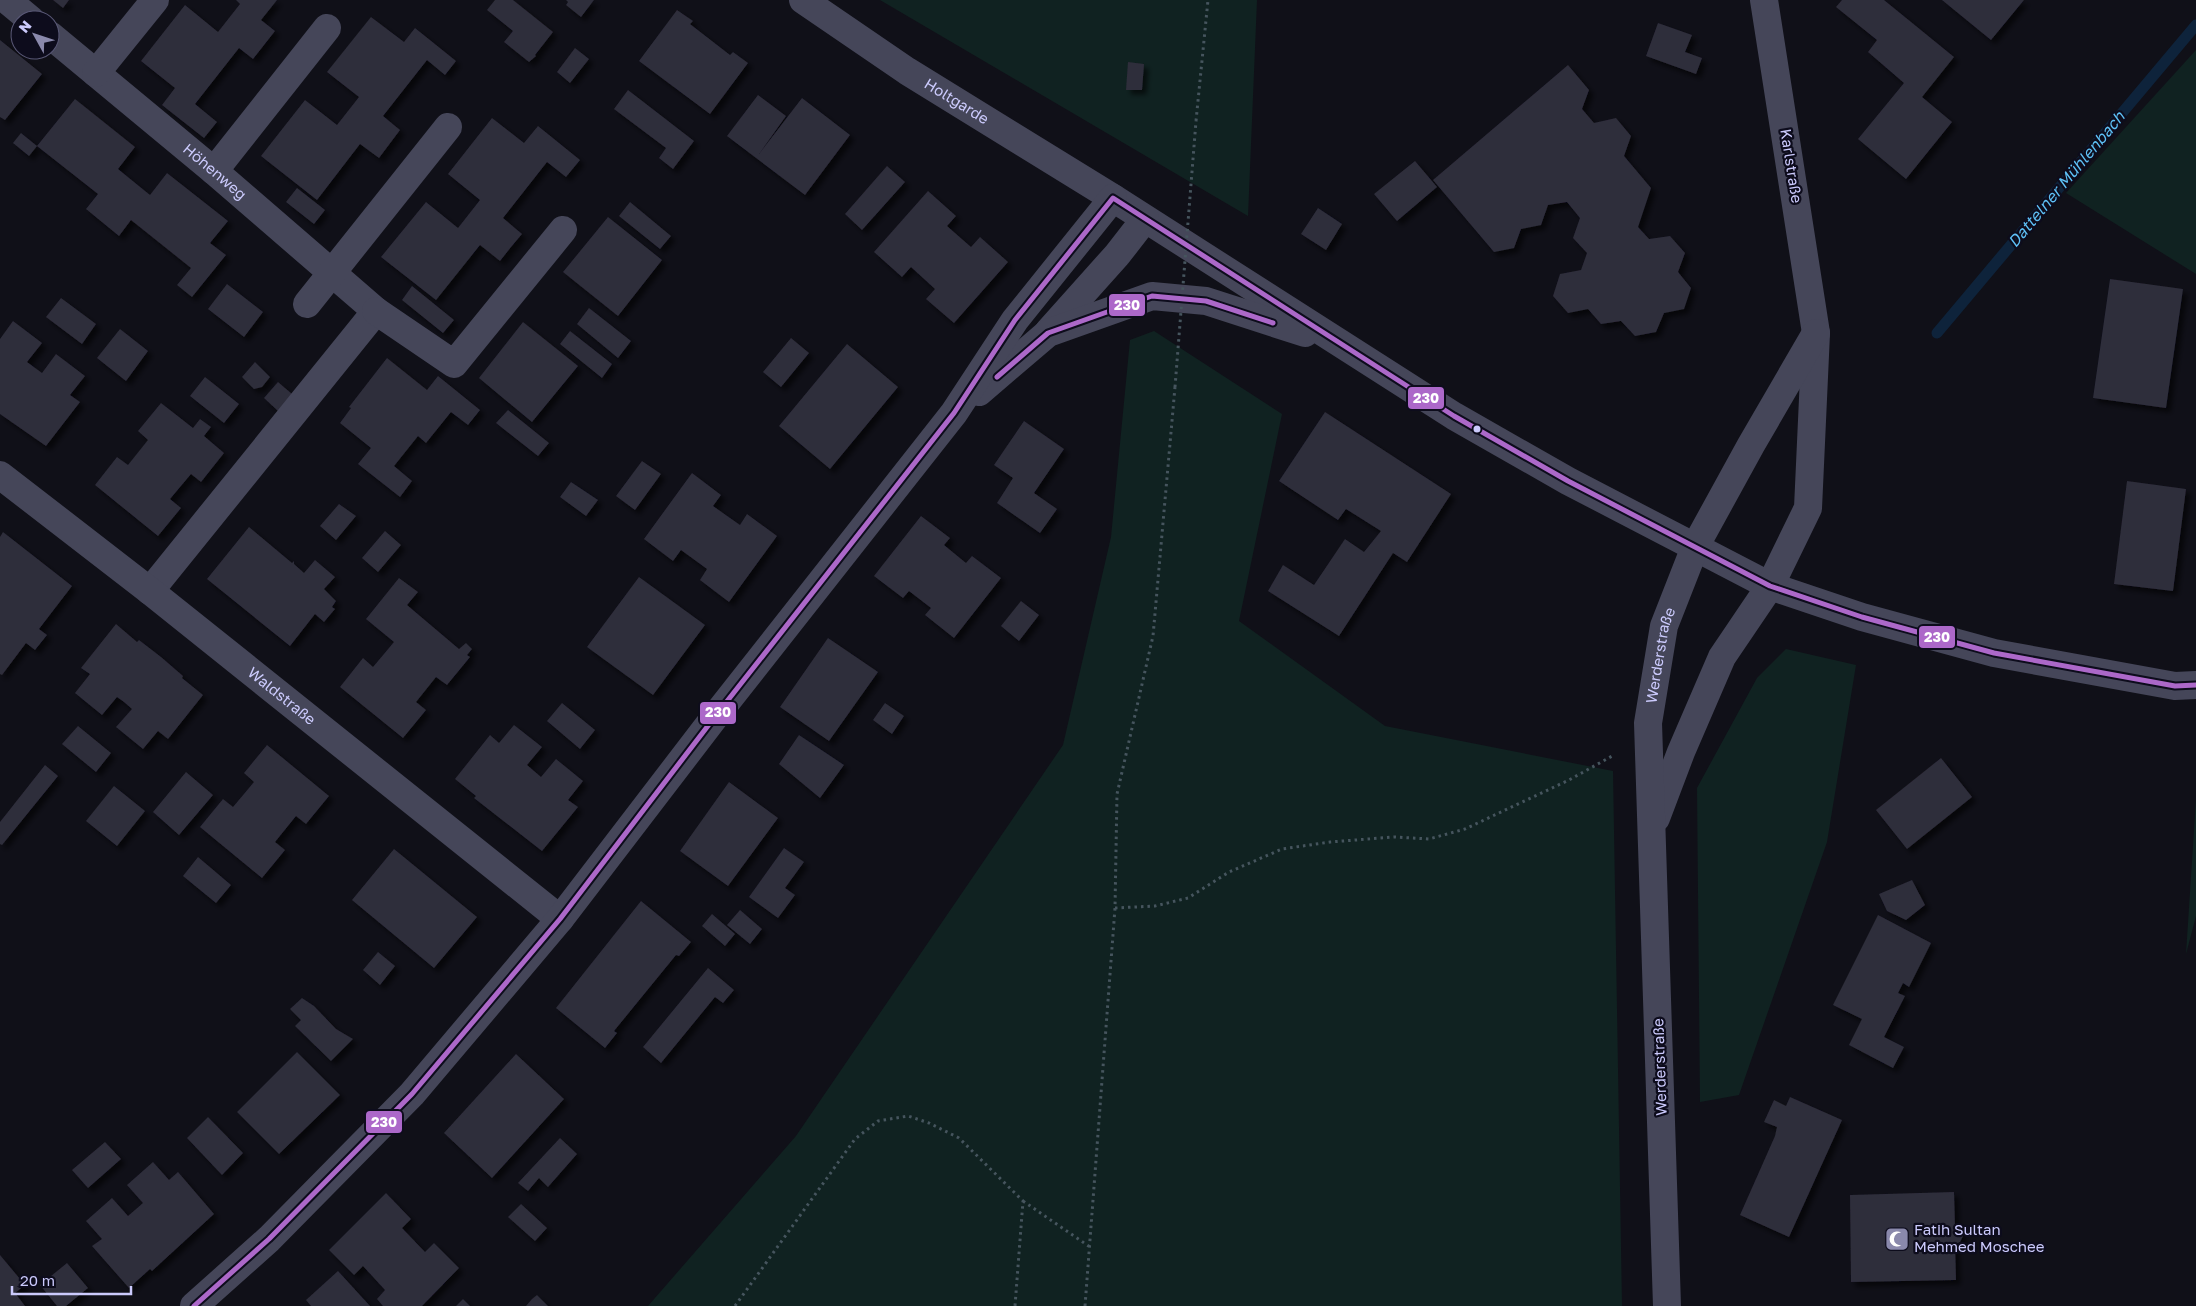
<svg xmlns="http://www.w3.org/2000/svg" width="2196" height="1306" font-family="'Golos Text',sans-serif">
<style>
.green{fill:#102221}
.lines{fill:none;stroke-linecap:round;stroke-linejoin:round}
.stream{stroke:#0e233b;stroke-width:11}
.building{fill:#2e2d3b;filter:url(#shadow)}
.path{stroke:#46555e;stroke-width:3;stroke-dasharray:2.5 4;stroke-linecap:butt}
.minor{stroke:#454659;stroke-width:28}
.path-bridge{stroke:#46555e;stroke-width:3;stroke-dasharray:2.5 4;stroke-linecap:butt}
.bus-1-casing{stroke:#0d0c1c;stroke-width:9}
.bus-1{stroke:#ac68c9;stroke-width:5}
.bus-dot{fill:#cbcafc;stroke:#0d0c1c;stroke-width:2}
.labels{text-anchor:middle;stroke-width:4.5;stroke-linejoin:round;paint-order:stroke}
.street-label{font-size:15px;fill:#cbcafc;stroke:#0d0c1c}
.poi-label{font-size:15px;fill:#cbcafc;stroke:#0d0c1c;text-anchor:start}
.water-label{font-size:16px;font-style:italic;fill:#5ec0f6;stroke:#0d0c1c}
.line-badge{stroke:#0d0c1c;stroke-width:2}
.badge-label{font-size:14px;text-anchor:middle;font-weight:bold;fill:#fff}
</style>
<defs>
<filter id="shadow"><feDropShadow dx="4.5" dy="4.5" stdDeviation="2.5" flood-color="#0009"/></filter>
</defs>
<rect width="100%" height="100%" fill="#101018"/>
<path class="green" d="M 880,0 L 1257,0 L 1248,216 Z
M 2196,50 L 2196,274 L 2066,193 Z
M 1154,331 L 1282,414 L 1239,621 L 1385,726 L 1613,771 L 1622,1306 L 648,1306 L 796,1136 L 1063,745 L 1111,537 L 1130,340 Z
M 1786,649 L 1856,665 L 1827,842 L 1739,1095 L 1700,1102 L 1697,788 L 1757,678 Z
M 2196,799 L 2196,916 L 2186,954 Z"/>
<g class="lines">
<path class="stream" d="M 1937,333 L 2196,25"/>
</g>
<path class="building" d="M 53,0 L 69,0 L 63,8 Z
M 236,0 L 277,0 L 261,20 L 275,31 L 253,59 L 239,48 L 195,104 L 217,122 L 204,138 L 162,105 L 175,88 L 141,61 L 185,5 L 218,32 L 240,4 Z
M 495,0 L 513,0 L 553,32 L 535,55 L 536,56 L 529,62 L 504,42 L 513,31 L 487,10 Z
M 566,0 L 594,0 L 581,17 L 566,5 L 568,2 Z
M 1842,0 L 1884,0 L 1954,57 L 1922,97 L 1952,122 L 1906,179 L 1858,139 L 1904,83 L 1868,52 L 1877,40 L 1836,7 Z
M 1942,0 L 2024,0 L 1991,40 Z
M 677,10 L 693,21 L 690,24 L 730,55 L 733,52 L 748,63 L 710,114 L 639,61 Z
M 371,17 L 404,42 L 415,28 L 456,61 L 445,75 L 427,60 L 383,116 L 400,130 L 379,158 L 360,144 L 317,200 L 261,156 L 305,100 L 337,125 L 359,97 L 327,72 Z
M 1658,23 L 1692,35 L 1685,52 L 1702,58 L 1696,74 L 1646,56 Z
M 0,40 L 42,74 L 5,120 L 0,117 Z
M 575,48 L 589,59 L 570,83 L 557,72 Z
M 1128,62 L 1144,64 L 1142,90 L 1126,90 Z
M 1568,65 L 1589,90 L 1582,109 L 1594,123 L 1616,118 L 1631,136 L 1624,156 L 1651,188 L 1638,227 L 1649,239 L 1670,236 L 1685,253 L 1678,272 L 1691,288 L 1684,309 L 1664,313 L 1656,332 L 1635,336 L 1621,321 L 1601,324 L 1588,309 L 1568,313 L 1553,296 L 1560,274 L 1581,270 L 1587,253 L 1573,238 L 1580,218 L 1567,202 L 1548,205 L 1541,225 L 1521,229 L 1514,248 L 1494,252 L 1433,180 Z
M 628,90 L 694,141 L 673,169 L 659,158 L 666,148 L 614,109 Z
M 758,95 L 786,116 L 759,154 L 802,98 L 850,135 L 805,195 L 727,136 Z
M 75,99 L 135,147 L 118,169 L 150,195 L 167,173 L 228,221 L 210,243 L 226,255 L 192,297 L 177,285 L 191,268 L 131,220 L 119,236 L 86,209 L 98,194 L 37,146 Z
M 492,118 L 524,143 L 538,126 L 580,160 L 566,177 L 547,162 L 503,218 L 522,234 L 511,247 L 500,261 L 480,245 L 436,300 L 381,257 L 426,202 L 458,228 L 480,200 L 448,174 Z
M 21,133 L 37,146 L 29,156 L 13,143 Z
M 1415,161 L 1437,187 L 1397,221 L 1374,194 Z
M 887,166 L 905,182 L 862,230 L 845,214 Z
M 297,188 L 325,210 L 314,224 L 286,202 Z
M 928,191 L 956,216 L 947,226 L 971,247 L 980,237 L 1008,262 L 954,323 L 926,299 L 935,289 L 911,267 L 902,277 L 874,252 Z
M 630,202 L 671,236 L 660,249 L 619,216 Z
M 1318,208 L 1342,224 L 1326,250 L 1301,234 Z
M 608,217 L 662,260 L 618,316 L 563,272 Z
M 2110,279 L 2183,289 L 2166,408 L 2093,398 Z
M 227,284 L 263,312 L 244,337 L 208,309 Z
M 412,286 L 454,320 L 443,333 L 402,300 Z
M 61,298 L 96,324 L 82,344 L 46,317 Z
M 589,308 L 631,341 L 618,358 L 577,324 Z
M 13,321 L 42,343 L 27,362 L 42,373 L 56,354 L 85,376 L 70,395 L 80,402 L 46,446 L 0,414 L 0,339 Z
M 523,322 L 578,366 L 532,422 L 479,378 Z
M 120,329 L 148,351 L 126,381 L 97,358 Z
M 570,331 L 612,364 L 602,378 L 560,344 Z
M 791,338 L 809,353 L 781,387 L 763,372 Z
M 847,344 L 898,387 L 830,469 L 779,426 Z
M 387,358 L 427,390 L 438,376 L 480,410 L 468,425 L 451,412 L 426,443 L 418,436 L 394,466 L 412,481 L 400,497 L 358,464 L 371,448 L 340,423 L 351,408 L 349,407 Z
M 255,362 L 270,377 L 262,387 L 254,389 L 242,377 Z
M 205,377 L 239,404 L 224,423 L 190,396 Z
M 278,382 L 292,394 L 278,411 L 264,398 Z
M 161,403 L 193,428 L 200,419 L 211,427 L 204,436 L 224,453 L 201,482 L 191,474 L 170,499 L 181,508 L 158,536 L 95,485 L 117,457 L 128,465 L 148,440 L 138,431 Z
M 508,410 L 549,443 L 538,456 L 496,423 Z
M 1325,412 L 1451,494 L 1407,562 L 1393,553 L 1339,636 L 1268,591 L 1283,565 L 1314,585 L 1345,539 L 1364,552 L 1381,531 L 1346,509 L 1338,520 L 1279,481 Z
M 1024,421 L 1064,449 L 1034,493 L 1057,509 L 1040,533 L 997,503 L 1013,478 L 994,465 Z
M 642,461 L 661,474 L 635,510 L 616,496 Z
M 692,473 L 721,495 L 713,506 L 740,525 L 747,514 L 777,536 L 729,602 L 700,580 L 707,569 L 681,550 L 673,561 L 644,539 Z
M 2127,481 L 2186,489 L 2173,591 L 2114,584 Z
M 571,482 L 598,500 L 586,516 L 560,497 Z
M 339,504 L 356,516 L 336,540 L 320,526 Z
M 921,516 L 950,538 L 944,545 L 966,563 L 972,556 L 1001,578 L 954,638 L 925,615 L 931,608 L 909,591 L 903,598 L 874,576 Z
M 249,527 L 292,563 L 294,561 L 294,564 L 304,573 L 315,560 L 335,577 L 324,589 L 336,601 L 332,607 L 335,609 L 324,622 L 315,614 L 290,646 L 207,579 Z
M 385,531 L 401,545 L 378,572 L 362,558 Z
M 3,532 L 72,586 L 39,629 L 47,635 L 35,650 L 26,643 L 2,675 L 0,674 L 0,537 Z
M 639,577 L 705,625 L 653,695 L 587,647 Z
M 399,578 L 418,592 L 407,605 L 459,649 L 466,643 L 472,649 L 467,655 L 470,657 L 447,685 L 436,677 L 416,702 L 426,710 L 403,738 L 340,687 L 363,658 L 373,667 L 394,642 L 366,619 Z
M 1021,601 L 1039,615 L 1019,641 L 1001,626 Z
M 116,624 L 137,642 L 139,640 L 161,657 L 183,676 L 182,678 L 203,695 L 168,739 L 158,731 L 143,749 L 116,727 L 132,709 L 124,702 L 117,697 L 102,715 L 75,693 L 90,674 L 81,668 Z
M 828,638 L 878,672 L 829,741 L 780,707 Z
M 562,703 L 595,730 L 580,749 L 547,721 Z
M 885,703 L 904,716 L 892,734 L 873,720 Z
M 514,725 L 542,747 L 527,765 L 541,777 L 556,759 L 583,781 L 568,800 L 578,807 L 542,851 L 474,798 L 476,796 L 455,779 L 490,735 L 499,743 Z
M 78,726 L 111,753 L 96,772 L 62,744 Z
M 799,735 L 844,765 L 820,798 L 779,764 Z
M 267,745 L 329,796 L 306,824 L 296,816 L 275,842 L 285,850 L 262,878 L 200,827 L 223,799 L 233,807 L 254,782 L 244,773 Z
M 1941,758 L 1972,797 L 1907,849 L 1876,810 Z
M 45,765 L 58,776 L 2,845 L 0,844 L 0,822 Z
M 186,772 L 213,795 L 179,835 L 153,812 Z
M 729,782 L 778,818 L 728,886 L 680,851 Z
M 114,786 L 145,811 L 117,846 L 86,821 Z
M 784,848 L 804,862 L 785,888 L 795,895 L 778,918 L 749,897 Z
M 394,849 L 477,917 L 434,968 L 352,900 Z
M 198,857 L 231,885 L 216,903 L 183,876 Z
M 1912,880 L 1925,905 L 1906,920 L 1887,911 L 1879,894 Z
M 641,901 L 691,942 L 679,956 L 676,955 L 614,1031 L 617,1033 L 605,1048 L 556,1008 Z
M 740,910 L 762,929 L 750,944 L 727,925 Z
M 712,914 L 735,934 L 725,946 L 702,926 Z
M 1878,915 L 1931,943 L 1909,987 L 1903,983 L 1898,993 L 1905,996 L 1884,1037 L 1904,1047 L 1893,1068 L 1849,1045 L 1862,1019 L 1833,1005 Z
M 378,952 L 395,966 L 380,985 L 363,970 Z
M 708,968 L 734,990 L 723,1003 L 715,997 L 661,1063 L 643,1047 Z
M 302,998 L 314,1006 L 336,1029 L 353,1039 L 331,1061 L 295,1026 L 301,1020 L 290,1009 Z
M 297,1052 L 340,1095 L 279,1154 L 237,1112 Z
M 516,1054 L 564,1099 L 492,1178 L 444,1133 Z
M 1790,1097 L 1842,1120 L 1789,1237 L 1740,1215 L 1775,1136 L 1777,1127 L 1764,1122 L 1774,1100 L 1786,1106 Z
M 208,1117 L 243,1153 L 222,1175 L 187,1138 Z
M 560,1138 L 577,1154 L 548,1187 L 539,1178 L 528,1191 L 518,1183 Z
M 105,1142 L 121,1159 L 88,1188 L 72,1170 Z
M 153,1162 L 169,1180 L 178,1172 L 214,1214 L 152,1271 L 150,1269 L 129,1288 L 92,1246 L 102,1239 L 86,1221 L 112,1198 L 128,1216 L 143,1203 L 127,1185 Z
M 1954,1192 L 1955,1228 L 1960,1230 L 1963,1236 L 1960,1242 L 1955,1244 L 1956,1280 L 1851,1282 L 1850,1195 Z
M 386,1193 L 411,1219 L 402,1228 L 425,1252 L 434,1243 L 459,1268 L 422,1306 L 383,1306 L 377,1299 L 385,1290 L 363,1266 L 354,1275 L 329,1250 Z
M 521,1204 L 547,1228 L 535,1241 L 508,1217 Z
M 0,1255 L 25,1285 L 15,1293 L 25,1306 L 0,1306 Z
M 67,1263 L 88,1288 L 66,1306 L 57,1306 L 40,1285 Z
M 338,1271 L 370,1306 L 311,1306 L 306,1300 Z
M 537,1295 L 548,1306 L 526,1306 L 532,1299 Z
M 463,1299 L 470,1306 L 456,1306 Z"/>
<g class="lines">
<path class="path" d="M 1196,121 L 1208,0
M 1115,908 L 1155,906 L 1188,898 L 1229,872 L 1282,849 L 1330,842 L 1394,837 L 1429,839 L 1465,829 L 1569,780 L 1614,755
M 1023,1201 L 1090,1247
M 735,1306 L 855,1139 L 878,1121 L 908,1116 L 929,1123 L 959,1138 L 1023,1201 L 1015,1306
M 1085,1306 L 1115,908 L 1117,794 L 1153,636 L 1175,387"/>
<g class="minor">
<path d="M 7,0 L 31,20"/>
<path id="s1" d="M 803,0 L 907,71 L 1113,198 L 1454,416 L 1568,481 L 1770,586 L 1862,617 L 1994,653 L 2175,686 L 2196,685"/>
<path id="s2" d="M 50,35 L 214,171 L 376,311 L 150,591"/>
<path d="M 96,73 L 155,0"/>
<path d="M 214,171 L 327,28"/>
<path d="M 307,304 L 448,127"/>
<path d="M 376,311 L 454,364 L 563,230"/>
<path d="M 1049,331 L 1117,255 L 1145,219"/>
<path d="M 979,392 L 1048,333 L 1152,296 L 1206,301 L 1305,333"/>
<path id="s3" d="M 0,475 L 150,591 L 560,919"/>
<path d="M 1656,818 L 1681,752 L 1722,657 L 1770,586 L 1808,508 L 1816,333 L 1764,0"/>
<path d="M 194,1306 L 269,1239 L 412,1094 L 560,919 L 717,714 L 954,413 L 1015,320 L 1113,198"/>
<path id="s4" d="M 1667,1306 L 1648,723 L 1664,626 L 1695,547 L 1751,445 L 1816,333"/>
</g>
<path class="path-bridge" d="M 1175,387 L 1196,121"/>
<g class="bus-1-casing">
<path id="bus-1" d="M 997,377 L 1048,333 L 1152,296 L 1206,301 L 1273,323
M 194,1306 L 269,1239 L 412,1094 L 560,919 L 717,714 L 954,413 L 1015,320 L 1113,198 L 1454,416 L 1568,481 L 1770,586 L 1862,617 L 1994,653 L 2175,686 L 2196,685"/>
</g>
<use href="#bus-1" class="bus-1"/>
</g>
<defs>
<g id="mosque-square" transform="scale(1.25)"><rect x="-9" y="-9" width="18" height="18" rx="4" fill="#8a89ac" stroke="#0d0c1c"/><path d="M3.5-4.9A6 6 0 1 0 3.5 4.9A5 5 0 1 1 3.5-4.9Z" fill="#fff"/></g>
</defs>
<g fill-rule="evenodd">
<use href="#mosque-square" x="1897" y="1239"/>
</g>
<circle class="bus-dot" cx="1477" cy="429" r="4.5"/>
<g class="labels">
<g class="street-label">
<text dy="5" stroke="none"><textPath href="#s1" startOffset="184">Holtgarde</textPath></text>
<text transform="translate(1791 166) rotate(81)" y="5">Karlstraße</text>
<text dy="5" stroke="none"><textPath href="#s2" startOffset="214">Höhenweg</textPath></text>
<text dy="5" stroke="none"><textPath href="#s4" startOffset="652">Werderstraße</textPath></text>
<text dy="5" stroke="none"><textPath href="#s3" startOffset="358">Waldstraße</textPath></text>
<text transform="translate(1660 1067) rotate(-92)" y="5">Werderstraße</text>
</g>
<g class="poi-label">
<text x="1914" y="1235">Fatih Sultan<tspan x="1914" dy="17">Mehmed Moschee</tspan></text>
</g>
<g class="water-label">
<text transform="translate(2066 179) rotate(-50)" y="6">Dattelner Mühlenbach</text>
</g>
</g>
<g class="line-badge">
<rect x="1108" y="293" width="38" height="24" rx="5" fill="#ac68c9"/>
<rect x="1407" y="386" width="38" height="24" rx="5" fill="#ac68c9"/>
<rect x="1918" y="625" width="38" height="24" rx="5" fill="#ac68c9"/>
<rect x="699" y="701" width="38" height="24" rx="5" fill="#ac68c9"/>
<rect x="365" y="1110" width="38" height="24" rx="5" fill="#ac68c9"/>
</g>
<g class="badge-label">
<text x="1127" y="310">230</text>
<text x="1426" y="403">230</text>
<text x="1937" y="642">230</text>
<text x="718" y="717">230</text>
<text x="384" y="1127">230</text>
</g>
<g transform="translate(35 35) rotate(310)"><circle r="24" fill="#0d0c1c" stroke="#595876"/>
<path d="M0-4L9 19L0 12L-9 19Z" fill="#8a89ac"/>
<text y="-8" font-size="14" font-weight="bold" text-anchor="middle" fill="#cbcafc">N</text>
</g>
<path d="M12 1286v8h119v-8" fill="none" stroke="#cbcafc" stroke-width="2.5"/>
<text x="20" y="1286" font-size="15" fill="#cbcafc" stroke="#0d0c1c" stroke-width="4" paint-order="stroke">20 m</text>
</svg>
